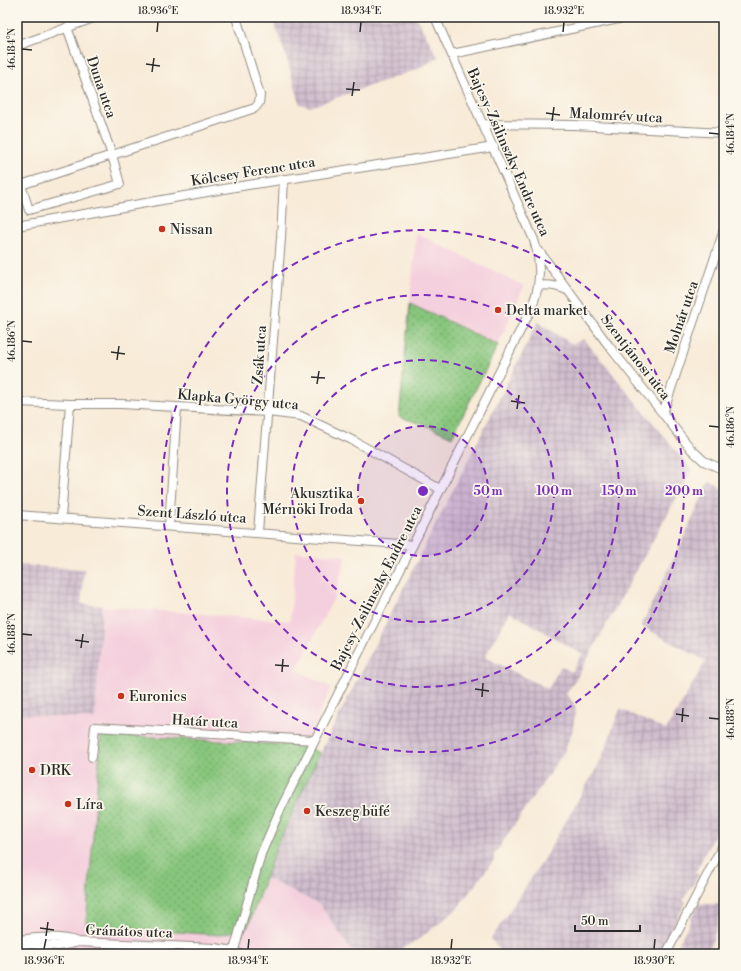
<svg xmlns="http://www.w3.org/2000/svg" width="741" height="971" font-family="'Libre Bodoni',serif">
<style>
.built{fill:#f4cfdd}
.industrial{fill:url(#industrial-grid);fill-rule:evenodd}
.grass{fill:url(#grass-dots);stroke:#5a7854}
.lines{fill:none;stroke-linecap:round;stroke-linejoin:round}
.minor-casing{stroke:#928b82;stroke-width:10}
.minor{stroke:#fff;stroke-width:8}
.ticks{fill:none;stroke:#2b2b2b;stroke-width:1.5}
.ring{fill:none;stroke:#7b2cbf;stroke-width:2;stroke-dasharray:7 5}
.poi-dot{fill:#c8321e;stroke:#fbf7ec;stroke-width:1.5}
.labels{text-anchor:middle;stroke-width:3.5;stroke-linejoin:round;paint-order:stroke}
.street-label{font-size:14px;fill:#2b2b2b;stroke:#fbf7ec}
.poi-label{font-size:14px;fill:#2b2b2b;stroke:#fbf7ec;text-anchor:start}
.centre{fill:#7b2cbf;stroke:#fbf7ec;stroke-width:2}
.ring-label{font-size:12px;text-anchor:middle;font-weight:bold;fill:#7b2cbf;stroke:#fbf7ec;stroke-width:3.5;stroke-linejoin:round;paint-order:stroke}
.neatline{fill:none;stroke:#2b2b2b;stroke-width:1.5}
.ticks-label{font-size:10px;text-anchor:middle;fill:#2b2b2b}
</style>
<defs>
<pattern id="industrial-grid" width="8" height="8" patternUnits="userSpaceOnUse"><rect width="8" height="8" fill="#d0bdcd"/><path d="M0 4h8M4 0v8" fill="none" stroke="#a99aa7"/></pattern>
<pattern id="grass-dots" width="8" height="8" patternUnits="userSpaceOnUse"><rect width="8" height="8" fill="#88c67d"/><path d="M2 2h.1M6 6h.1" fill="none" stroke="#6fa167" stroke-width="1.8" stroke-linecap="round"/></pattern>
</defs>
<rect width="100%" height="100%" fill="#fbf7ec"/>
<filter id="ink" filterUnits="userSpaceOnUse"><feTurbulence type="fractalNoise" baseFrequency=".025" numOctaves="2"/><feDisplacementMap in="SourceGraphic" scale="8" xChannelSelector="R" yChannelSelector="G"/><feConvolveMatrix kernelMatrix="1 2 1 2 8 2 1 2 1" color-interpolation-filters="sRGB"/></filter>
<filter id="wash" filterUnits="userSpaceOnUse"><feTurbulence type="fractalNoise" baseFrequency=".012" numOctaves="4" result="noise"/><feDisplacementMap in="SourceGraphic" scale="16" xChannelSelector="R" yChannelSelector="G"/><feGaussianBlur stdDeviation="0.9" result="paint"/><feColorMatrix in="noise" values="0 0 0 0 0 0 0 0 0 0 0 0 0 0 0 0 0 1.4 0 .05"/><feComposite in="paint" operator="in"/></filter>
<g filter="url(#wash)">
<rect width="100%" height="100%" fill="#f8ebd8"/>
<path class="built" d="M 416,233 L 524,286 L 498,345 L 410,303 Z
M 296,552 L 346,556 L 335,596 L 296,670 L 331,687 L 306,746 L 238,743 L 248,927 L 266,878 L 320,905 L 354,954 L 17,954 L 17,714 L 95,719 L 102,606 L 290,621 Z"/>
<path class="industrial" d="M 272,17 L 416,17 L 438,57 L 418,69 L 310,107 L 300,104 L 286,56 Z
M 538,322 L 572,344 L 584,339 L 692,470 L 578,676 L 566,694 L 575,705 L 576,711 L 572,732 L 564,752 L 494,855 L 494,860 L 456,910 L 419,939 L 392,954 L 354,954 L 320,905 L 266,878 L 276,848 L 325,743 ZM 510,612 L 582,654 L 572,672 L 561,666 L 548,689 L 485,657 Z
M 709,482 L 724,489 L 724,816 L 695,873 L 699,875 L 683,900 L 686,902 L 659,954 L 502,954 L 491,939 L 548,852 L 601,760 L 620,709 L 666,730 L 706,661 L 641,626 L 685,535 Z
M 17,565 L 84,569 L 81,604 L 102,606 L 95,719 L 17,714 Z
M 699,904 L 723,904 L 712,942 L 706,954 L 673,954 Z"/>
<path class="grass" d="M 410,303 L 498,345 L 452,437 L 425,425 L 399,417 Z
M 101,734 L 306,746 L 320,753 L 276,848 L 248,927 L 220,935 L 86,926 Z"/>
</g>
<g filter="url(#ink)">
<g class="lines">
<g class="minor-casing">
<path id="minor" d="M 67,27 L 112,155 L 120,184 L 29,210 L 21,185 L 255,108 L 259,103 L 260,95 L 236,17
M 17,46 L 96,17
M 452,54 L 628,17
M 483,124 L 574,125 L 724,133
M 17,226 L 235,187 L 494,147
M 539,251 L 609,346 L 691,449 L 704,461 L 724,470
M 538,286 C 549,284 557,286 567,290
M 17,402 L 70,404 L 121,404 L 268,412 L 301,416 L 352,440 L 440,489
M 663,413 L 724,230
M 17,515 L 413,545
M 61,518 L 70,404
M 169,526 L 177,407
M 258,532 L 281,238 L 284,179
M 92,757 L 95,727 L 314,740
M 17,940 C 36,938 59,935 78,942 L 215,948 L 234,951 L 240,954
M 19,944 L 58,946 L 75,943
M 233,954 L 261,854 L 280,810 L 530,311 C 541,287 542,265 534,240 L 435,17
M 666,954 L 724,843"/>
</g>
<use href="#minor" class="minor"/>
</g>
</g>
<path class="ticks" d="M 157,32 L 158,22M 360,32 L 361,22M 563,32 L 564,22M 22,49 L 32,50M 146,64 L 160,66M 152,72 L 154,58M 346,89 L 360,90M 352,96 L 354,82M 546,113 L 560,115M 552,121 L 554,107M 709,133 L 719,134M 22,341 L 32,342M 111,352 L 125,354M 117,360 L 119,346M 311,377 L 325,378M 317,384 L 319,371M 511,401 L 525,403M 517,409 L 519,395M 709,426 L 719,427M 22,634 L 32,635M 75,640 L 89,642M 81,648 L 83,634M 275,665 L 289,666M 282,672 L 283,659M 475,689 L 489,691M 482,697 L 483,683M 676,714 L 689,716M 709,718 L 719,719M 682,722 L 683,708M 40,928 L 54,930M 46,936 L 48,922M 44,949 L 46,939M 248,949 L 249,939M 451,949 L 452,939M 654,949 L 655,939"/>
<circle cx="423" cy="491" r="65" fill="#7b2cbf" fill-opacity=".12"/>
<g class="ring">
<circle cx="423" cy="491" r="65"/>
<circle cx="423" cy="491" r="131"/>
<circle cx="423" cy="491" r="196"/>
<circle cx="423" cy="491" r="261"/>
</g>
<g class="poi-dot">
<circle cx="162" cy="229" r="4"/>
<circle cx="498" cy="310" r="4"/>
<circle cx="361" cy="501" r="4"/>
<circle cx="121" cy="696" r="4"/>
<circle cx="32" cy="770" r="4"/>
<circle cx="68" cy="804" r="4"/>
<circle cx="307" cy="811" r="4"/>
</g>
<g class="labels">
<g class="street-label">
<text transform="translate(102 87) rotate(71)" y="5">Duna utca</text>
<text transform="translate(616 115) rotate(3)" y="5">Malomrév utca</text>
<text transform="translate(509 152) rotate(66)" y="5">Bajcsy-Zsilinszky Endre utca</text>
<text transform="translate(253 171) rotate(-9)" y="5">Kölcsey Ferenc utca</text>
<text transform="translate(681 317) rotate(-71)" y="5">Molnár utca</text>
<text transform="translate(259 355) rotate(-86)" y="5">Zsák utca</text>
<text transform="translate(636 357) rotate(52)" y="5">Szentjánosi utca</text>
<text transform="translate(238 399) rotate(5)" y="5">Klapka György utca</text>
<text transform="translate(192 514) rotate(4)" y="5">Szent László utca</text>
<text transform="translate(376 588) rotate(-63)" y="5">Bajcsy-Zsilinszky Endre utca</text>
<text transform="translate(205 721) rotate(3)" y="5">Határ utca</text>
<text transform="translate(129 931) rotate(2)" y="5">Gránátos utca</text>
</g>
<g class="poi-label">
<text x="170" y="234">Nissan</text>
<text x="506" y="315">Delta market</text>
<text x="353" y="498" text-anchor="end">Akusztika<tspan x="353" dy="16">Mérnöki Iroda</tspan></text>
<text x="129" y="701">Euronics</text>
<text x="40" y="775">DRK</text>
<text x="76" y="809">Líra</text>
<text x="315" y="816">Keszeg büfé</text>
</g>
</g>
<circle cx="423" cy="491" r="6" class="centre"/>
<g class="ring-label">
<text x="488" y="495">50 m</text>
<text x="554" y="495">100 m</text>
<text x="619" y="495">150 m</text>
<text x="684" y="495">200 m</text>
</g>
<rect width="741" height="971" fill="none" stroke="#fbf7ec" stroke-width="44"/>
<path d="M575 925v6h65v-6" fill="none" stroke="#2b2b2b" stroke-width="2"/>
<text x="581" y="925" font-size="12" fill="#2b2b2b" stroke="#fbf7ec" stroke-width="3" paint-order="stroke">50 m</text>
<rect x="22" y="22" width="697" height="927" class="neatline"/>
<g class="ticks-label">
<text x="158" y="14">18.936°E</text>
<text x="361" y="14">18.934°E</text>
<text x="564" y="14">18.932°E</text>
<text transform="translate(11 49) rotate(-90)" y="4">46.184°N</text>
<text transform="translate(730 134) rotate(-90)" y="4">46.184°N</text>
<text transform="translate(11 341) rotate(-90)" y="4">46.186°N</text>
<text transform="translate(730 427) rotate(-90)" y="4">46.186°N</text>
<text transform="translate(11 634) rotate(-90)" y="4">46.188°N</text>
<text transform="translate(730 719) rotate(-90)" y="4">46.188°N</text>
<text x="44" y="964">18.936°E</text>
<text x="248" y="964">18.934°E</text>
<text x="451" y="964">18.932°E</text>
<text x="654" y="964">18.930°E</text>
</g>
</svg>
